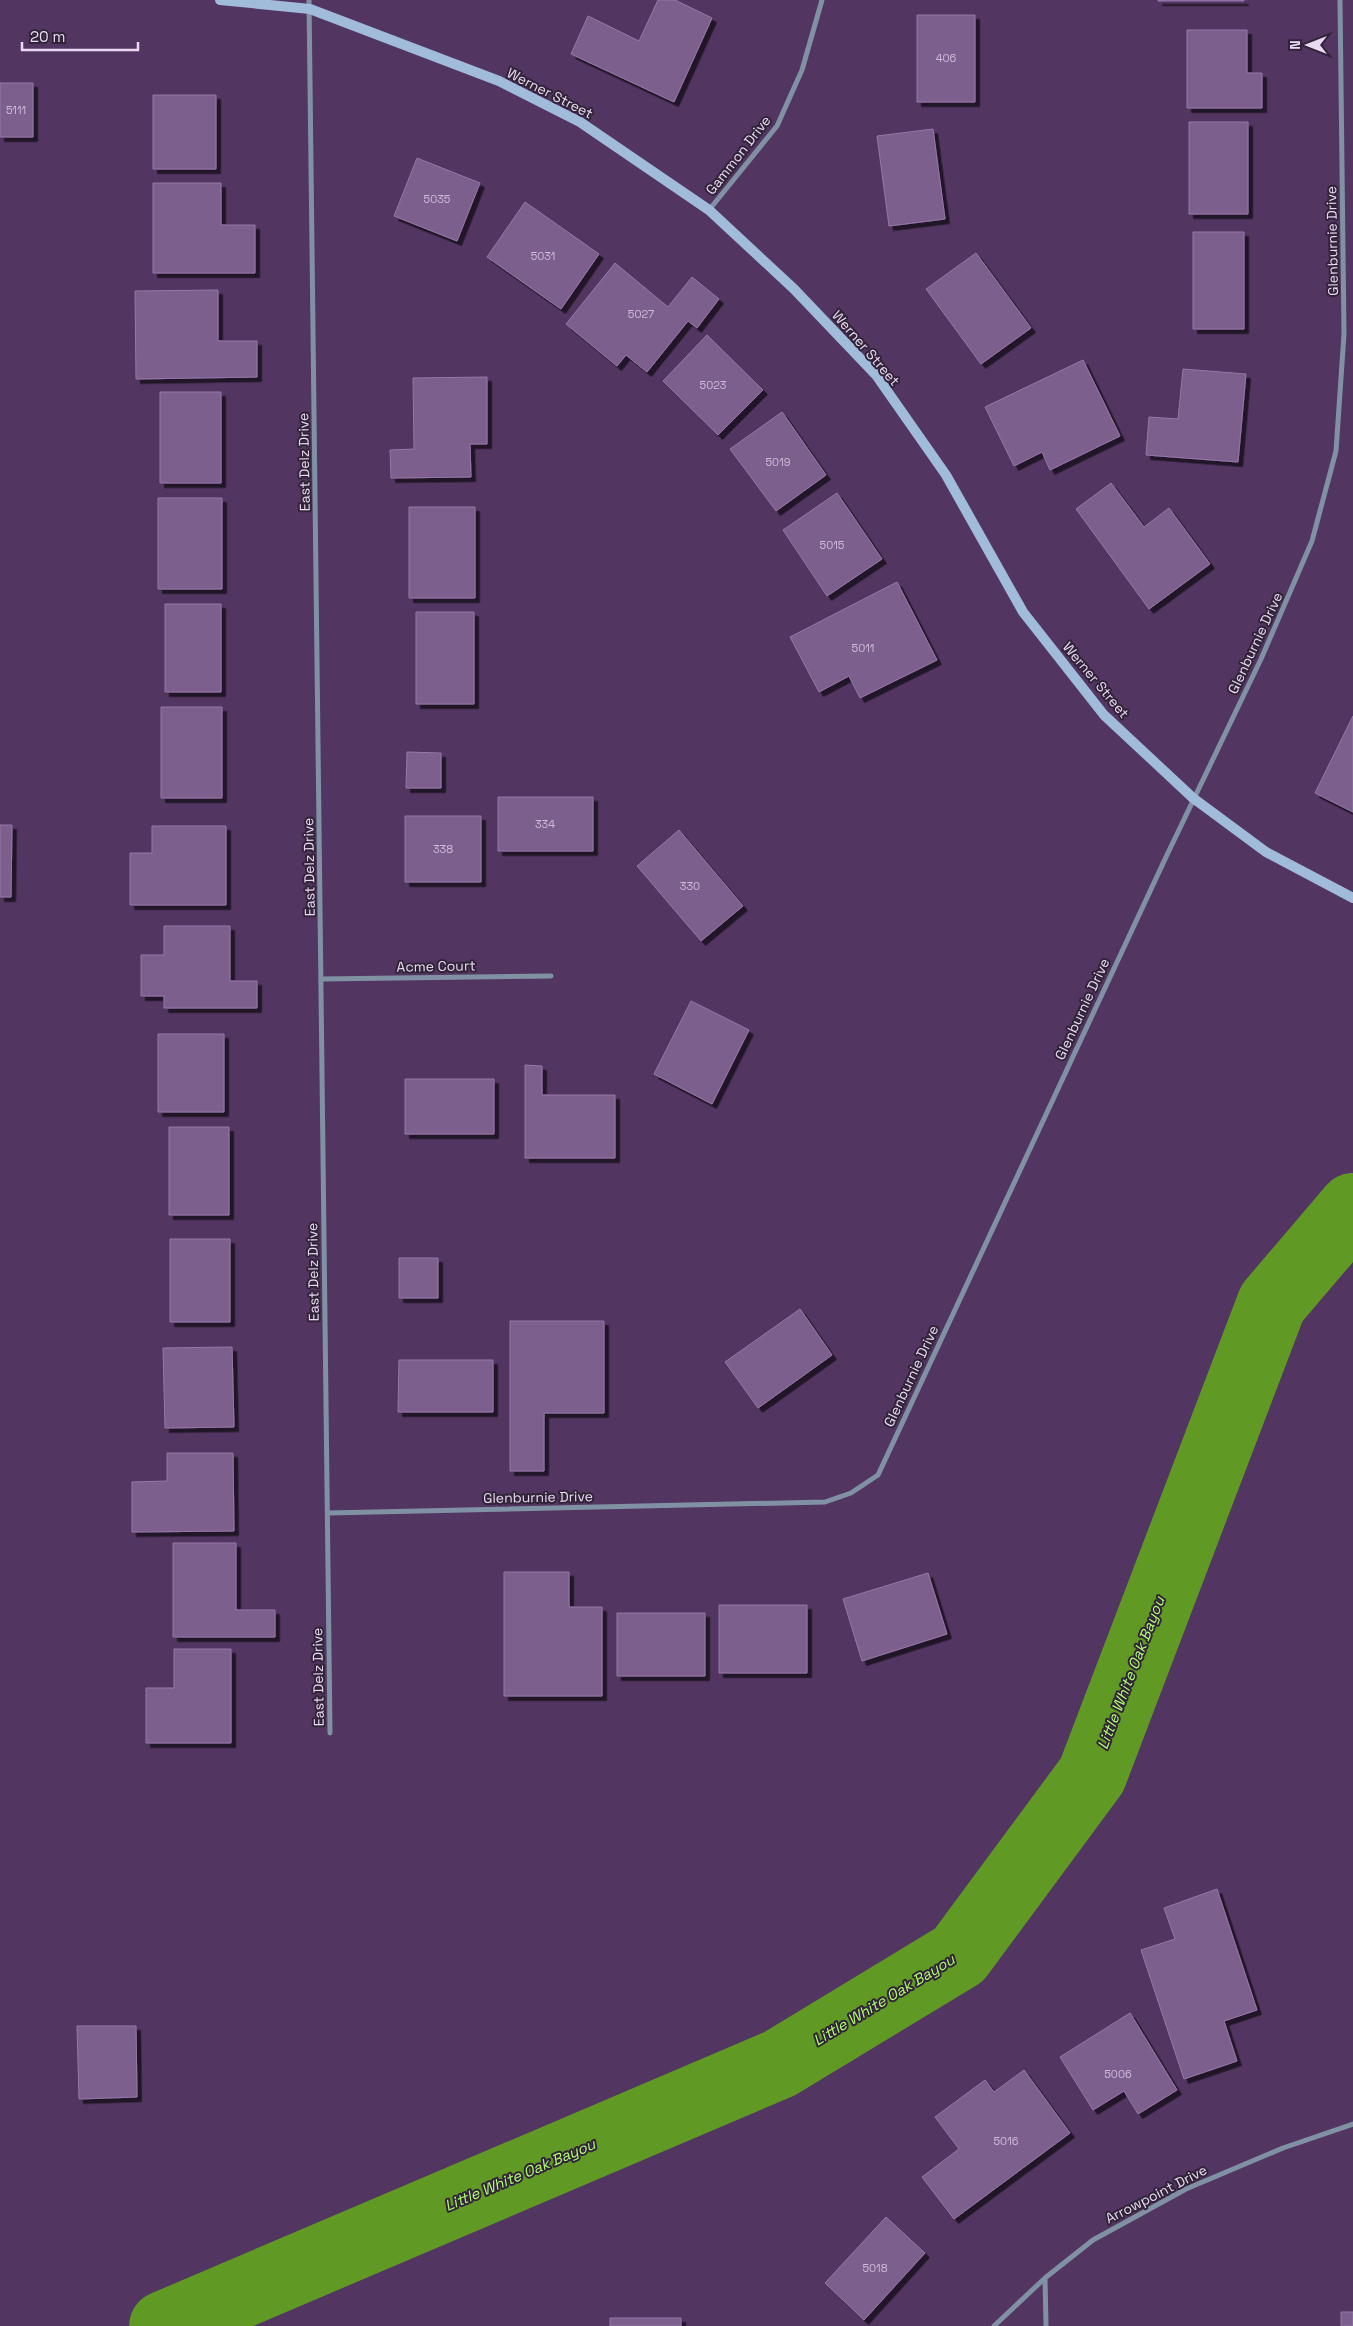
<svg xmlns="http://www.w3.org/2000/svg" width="1353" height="2326" font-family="'Space Grotesk',sans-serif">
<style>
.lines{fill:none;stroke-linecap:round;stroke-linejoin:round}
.river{stroke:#609a25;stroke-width:70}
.building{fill:#7b5e8c;stroke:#9778a8;filter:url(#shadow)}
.street{stroke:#8091a4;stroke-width:5}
.secondary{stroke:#a1bbdb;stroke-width:10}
.labels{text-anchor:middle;stroke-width:4;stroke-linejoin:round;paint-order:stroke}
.number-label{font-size:11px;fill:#cebad9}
.street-label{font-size:14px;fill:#e9d9f3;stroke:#312438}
.water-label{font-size:15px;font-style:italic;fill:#b1fd72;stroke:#312438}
</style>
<defs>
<filter id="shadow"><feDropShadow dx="4.5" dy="4.5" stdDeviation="0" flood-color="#0009"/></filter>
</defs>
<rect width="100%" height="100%" fill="#523661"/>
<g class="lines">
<path class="river" d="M 164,2326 L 779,2064 L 959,1955 L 1092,1775 L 1272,1303 L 1353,1208"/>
</g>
<path class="building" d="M 658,0 L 675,0 L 712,18 L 674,102 L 571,54 L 588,16 L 639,41 Z
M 1158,0 L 1244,0 L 1244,1 L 1158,1 Z
M 917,15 L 975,15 L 975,102 L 917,102 Z
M 1187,30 L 1247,30 L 1247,73 L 1262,73 L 1262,108 L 1187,108 Z
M 0,83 L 33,83 L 33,137 L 0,137 Z
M 153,95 L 216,95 L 216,169 L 153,169 Z
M 1189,122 L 1248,122 L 1248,214 L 1189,214 Z
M 933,129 L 945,219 L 889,226 L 877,136 Z
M 417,158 L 480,183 L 457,241 L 394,216 Z
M 153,183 L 221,183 L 221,225 L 255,225 L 255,273 L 153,273 Z
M 525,202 L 599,254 L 561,309 L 487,257 Z
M 1193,232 L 1244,232 L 1244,329 L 1193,329 Z
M 976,253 L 1031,328 L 981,364 L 926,289 Z
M 615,263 L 668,307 L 692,277 L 719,299 L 697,328 L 688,321 L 647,372 L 626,355 L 617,366 L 566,324 Z
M 218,290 L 218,341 L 257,341 L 257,377 L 136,379 L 135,291 Z
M 707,335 L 763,390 L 718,435 L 663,381 Z
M 1083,360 L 1120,436 L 1050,470 L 1042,452 L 1014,466 L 985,407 Z
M 1183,369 L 1246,374 L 1238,462 L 1146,455 L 1149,417 L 1178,419 Z
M 487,377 L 487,444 L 470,444 L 471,477 L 391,478 L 390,450 L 414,449 L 413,378 Z
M 160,392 L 221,392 L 221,483 L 160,483 Z
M 782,412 L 826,475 L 776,511 L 730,449 Z
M 1111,483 L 1144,527 L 1169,508 L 1210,564 L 1149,609 L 1076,509 Z
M 837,493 L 882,559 L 827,596 L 783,530 Z
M 158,498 L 222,498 L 222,589 L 158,589 Z
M 409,507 L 475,507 L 475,598 L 409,598 Z
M 897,582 L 937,660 L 860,698 L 849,676 L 819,692 L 790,637 Z
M 165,604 L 221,604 L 221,692 L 165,692 Z
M 416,612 L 474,612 L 474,704 L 416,704 Z
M 161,707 L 222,707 L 222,798 L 161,798 Z
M 1353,716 L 1353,812 L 1315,793 Z
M 407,752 L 441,753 L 441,788 L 406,788 Z
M 498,797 L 593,797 L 593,851 L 498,851 Z
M 405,816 L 481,816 L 481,882 L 405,882 Z
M 0,825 L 12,825 L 11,897 L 0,897 Z
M 152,826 L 226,826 L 226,905 L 130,905 L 130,853 L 152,853 Z
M 679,830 L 743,906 L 701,941 L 637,866 Z
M 164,926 L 230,926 L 230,981 L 257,981 L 257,1008 L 164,1008 L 164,996 L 141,996 L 141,955 L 164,955 Z
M 691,1001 L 749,1030 L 712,1104 L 654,1074 Z
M 158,1034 L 224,1034 L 224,1112 L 158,1112 Z
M 525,1065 L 542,1066 L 542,1095 L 615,1095 L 615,1158 L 525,1158 Z
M 405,1079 L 494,1079 L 494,1134 L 405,1134 Z
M 169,1127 L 229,1127 L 229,1215 L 169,1215 Z
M 170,1239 L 230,1239 L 230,1322 L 170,1322 Z
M 399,1258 L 438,1258 L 438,1298 L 399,1298 Z
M 800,1309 L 832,1355 L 758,1408 L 725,1362 Z
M 510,1321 L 604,1321 L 604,1413 L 544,1413 L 544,1471 L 510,1471 Z
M 232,1347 L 234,1427 L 165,1428 L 163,1348 Z
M 399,1360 L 493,1360 L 493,1412 L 398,1412 Z
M 167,1453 L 233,1453 L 234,1531 L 132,1532 L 132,1482 L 167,1481 Z
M 173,1543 L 236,1543 L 236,1610 L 275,1610 L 275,1637 L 173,1637 Z
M 504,1572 L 569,1572 L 569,1607 L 602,1607 L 602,1696 L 504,1696 Z
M 928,1573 L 947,1634 L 862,1661 L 843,1599 Z
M 719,1605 L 807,1605 L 807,1673 L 719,1673 Z
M 617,1613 L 705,1613 L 705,1676 L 617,1676 Z
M 174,1649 L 231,1649 L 231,1743 L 146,1743 L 146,1688 L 174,1688 Z
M 1217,1889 L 1257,2010 L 1224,2021 L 1237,2061 L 1184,2079 L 1141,1950 L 1175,1939 L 1164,1908 Z
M 1130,2013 L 1177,2090 L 1138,2114 L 1124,2091 L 1093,2110 L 1060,2057 Z
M 77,2026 L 136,2026 L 137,2097 L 79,2099 Z
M 1024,2070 L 1070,2133 L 954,2219 L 922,2177 L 959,2149 L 935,2117 L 985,2080 L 994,2092 Z
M 886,2217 L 925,2253 L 864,2320 L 825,2283 Z
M 1341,2312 L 1353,2312 L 1353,2326 L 1341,2326 Z
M 610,2318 L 681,2318 L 681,2326 L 610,2326 Z"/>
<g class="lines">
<path class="street" d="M 309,0 L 330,1733
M 709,210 L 777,126 L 802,70 L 822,0
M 321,979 L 551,976
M 328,1513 L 825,1502 L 851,1493 L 878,1475 L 1166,857 L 1261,659 L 1312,541 L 1336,451 L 1344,334 L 1340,0
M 1045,2278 L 1046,2326
M 994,2326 L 1045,2278 L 1093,2240 L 1186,2189 L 1283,2148 L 1353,2124"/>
<path class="secondary" d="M 220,0 L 310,9 L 499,81 L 580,122 L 709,210 L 794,289 L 876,375 L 946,475 L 1023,612 L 1104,715 L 1193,798 L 1266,852 L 1353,898"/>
</g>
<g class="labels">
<g class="number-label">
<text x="946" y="62">406</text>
<text x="16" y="114">5111</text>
<text x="437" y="203">5035</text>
<text x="543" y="260">5031</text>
<text x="641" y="318">5027</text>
<text x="713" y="389">5023</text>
<text x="778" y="466">5019</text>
<text x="832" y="549">5015</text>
<text x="863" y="652">5011</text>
<text x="545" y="828">334</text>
<text x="443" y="853">338</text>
<text x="690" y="890">330</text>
<text x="1118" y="2078">5006</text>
<text x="1006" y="2145">5016</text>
<text x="875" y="2272">5018</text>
</g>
<g class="street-label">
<text transform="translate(550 93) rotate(27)" y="5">Werner Street</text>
<text transform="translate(738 155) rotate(-52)" y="5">Gammon Drive</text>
<text transform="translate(1332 241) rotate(-91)" y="5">Glenburnie Drive</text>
<text transform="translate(866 348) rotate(49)" y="5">Werner Street</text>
<text transform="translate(304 462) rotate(-91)" y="5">East Delz Drive</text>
<text transform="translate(1255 643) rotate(-65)" y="5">Glenburnie Drive</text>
<text transform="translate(1096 680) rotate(50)" y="5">Werner Street</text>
<text transform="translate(309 867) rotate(-91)" y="5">East Delz Drive</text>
<text transform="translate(436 966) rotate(-1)" y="5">Acme Court</text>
<text transform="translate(1082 1009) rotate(-65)" y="5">Glenburnie Drive</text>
<text transform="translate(313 1272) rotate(-91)" y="5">East Delz Drive</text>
<text transform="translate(911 1376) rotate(-65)" y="5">Glenburnie Drive</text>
<text transform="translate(538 1497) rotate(-1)" y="5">Glenburnie Drive</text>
<text transform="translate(318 1677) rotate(-91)" y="5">East Delz Drive</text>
<text transform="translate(1156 2194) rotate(-27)" y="5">Arrowpoint Drive</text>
</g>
<g class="water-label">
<text transform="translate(1131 1673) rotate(-69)" y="5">Little White Oak Bayou</text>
<text transform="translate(884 2000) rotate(-31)" y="5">Little White Oak Bayou</text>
<text transform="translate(520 2175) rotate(-23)" y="5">Little White Oak Bayou</text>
</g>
</g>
<g transform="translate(1308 45) rotate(270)" stroke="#312438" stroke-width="4" paint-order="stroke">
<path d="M0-4L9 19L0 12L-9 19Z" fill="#e9d9f3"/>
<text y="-8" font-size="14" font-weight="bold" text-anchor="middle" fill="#e9d9f3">N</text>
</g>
<path d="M22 42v8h116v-8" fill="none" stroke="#e9d9f3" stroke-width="2.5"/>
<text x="30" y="42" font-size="15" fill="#e9d9f3" stroke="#312438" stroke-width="4" paint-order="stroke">20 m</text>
</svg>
